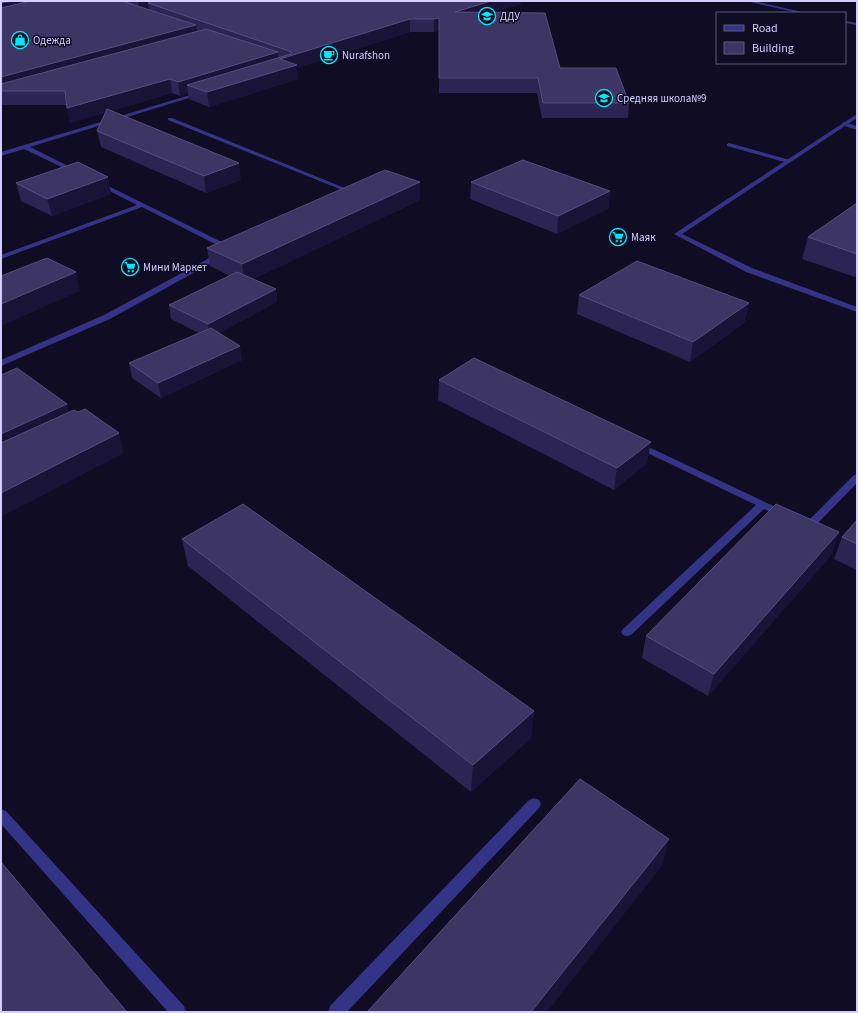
<svg xmlns="http://www.w3.org/2000/svg" width="858" height="1013" font-family="'Source Sans 3',sans-serif">
<style>
.lines{fill:none;stroke-linecap:round;stroke-linejoin:round}
.service{fill:#343486;fill-rule:evenodd}
.minor{fill:#343486;fill-rule:evenodd}
.wall{fill:#2c2453}
.shaded-wall{fill:#191338}
.building{fill:#3d3665;stroke:#554e7e}
.labels{text-anchor:middle;stroke-width:3;stroke-linejoin:round;paint-order:stroke}
.far-poi-label{font-size:11px;fill:#d2ceff;stroke:#0f0c23;text-anchor:start}
</style>
<rect width="100%" height="100%" fill="#0f0c23"/>
<g class="lines">
<path class="service" d="M 200,92 L 205,93 L 30,147 L 80,172 L 80,174 L 76,174 L 24,149 L 1,156 L 1,152 Z
M 168,118 L 172,118 L 357,193 L 352,194 L 168,120 Z
M 844,122 L 857,126 L 857,130 L 842,125 L 842,123 Z
M 729,143 L 790,160 L 791,161 L 788,163 L 727,146 L 727,144 Z
M 96,182 L 100,182 L 234,248 L 230,250 L 227,250 L 142,207 L 1,259 L 1,255 L 137,205 L 96,184 Z
M 217,254 L 223,254 L 224,256 L 110,319 L 1,366 L 1,360 L 104,315 Z
M 638,442 L 786,512 L 787,514 L 782,517 L 764,509 L 631,635 L 627,636 L 623,635 L 621,632 L 623,629 L 756,505 L 635,447 L 633,445 Z
M 857,474 L 857,483 L 812,529 C 807,531 802,529 799,525 L 800,523 L 807,522 L 854,475 Z
M 534,798 L 539,800 L 541,804 L 539,808 L 347,1012 L 328,1012 L 330,1006 L 529,800 Z
M 1,809 L 6,811 L 184,1006 L 186,1012 L 168,1012 L 1,824 Z"/>
<path class="minor" d="M 746,1 L 754,1 L 806,13 L 798,13 Z
M 845,21 L 857,23 L 857,25 L 845,23 Z
M 857,114 L 857,118 L 682,234 L 752,268 L 857,307 L 857,312 L 746,272 L 674,234 Z"/>
</g>
<path class="wall" d="M 1,1 L 521,1 L 521,4 L 494,12 L 560,68 L 629,103 L 628,118 L 542,118 L 537,93 L 439,93 L 439,30 L 434,32 L 410,32 L 297,68 L 298,79 L 209,107 L 189,99 L 188,93 L 180,96 L 172,93 L 111,111 L 241,180 L 206,193 L 101,147 L 97,131 L 106,112 L 70,123 L 67,105 L 1,105 Z
M 471,182 L 610,191 L 608,209 L 557,234 L 470,199 Z
M 16,183 L 111,194 L 52,216 L 21,201 Z
M 420,200 L 253,279 L 276,289 L 277,302 L 219,333 L 242,360 L 161,398 L 132,378 L 129,363 L 199,333 L 171,319 L 169,305 L 230,276 L 210,266 L 207,248 Z
M 857,203 L 857,275 L 855,277 L 802,259 L 808,237 Z
M 579,295 L 749,303 L 744,323 L 690,362 L 577,314 Z
M 439,380 L 647,463 L 614,490 L 438,400 Z
M 857,520 L 857,570 L 834,559 L 842,537 Z
M 182,539 L 534,711 L 531,738 L 471,792 L 188,566 Z
M 832,554 L 708,696 L 642,658 L 646,636 Z"/>
<path class="shaded-wall" d="M 1,1 L 66,1 L 1,16 Z
M 138,1 L 184,1 L 148,3 L 149,10 L 140,12 Z
M 491,1 L 521,1 L 521,4 L 455,25 L 455,12 Z
M 439,18 L 439,30 L 434,32 L 434,19 Z
M 410,19 L 410,32 L 297,68 L 298,79 L 209,107 L 207,92 L 280,59 Z
M 196,25 L 198,38 L 1,91 L 1,77 Z
M 278,52 L 279,66 L 187,85 L 188,93 L 180,96 L 178,82 Z
M 170,79 L 172,93 L 70,123 L 67,108 Z
M 239,163 L 241,180 L 206,193 L 204,176 Z
M 108,177 L 111,194 L 52,216 L 47,199 Z
M 420,182 L 420,200 L 245,283 L 242,264 Z
M 610,191 L 608,209 L 557,234 L 558,216 Z
M 857,269 L 857,275 L 855,277 Z
M 76,272 L 80,291 L 1,326 L 1,304 Z
M 276,289 L 277,302 L 210,338 L 208,324 Z
M 749,303 L 744,323 L 690,362 L 693,342 Z
M 240,346 L 242,360 L 161,398 L 158,383 Z
M 67,404 L 72,424 L 1,457 L 1,434 Z
M 119,433 L 124,453 L 1,517 L 1,493 Z
M 651,442 L 647,463 L 614,490 L 617,468 Z
M 839,532 L 832,554 L 708,696 L 714,674 Z
M 534,711 L 531,738 L 471,792 L 473,765 Z
M 669,839 L 662,866 L 547,1012 L 531,1012 Z"/>
<path class="building" d="M 1,1 L 12,1 L 1,3 Z
M 31,1 L 122,1 L 196,25 L 1,77 L 1,8 Z
M 155,1 L 491,1 L 455,12 L 545,13 L 560,68 L 616,68 L 629,103 L 543,103 L 538,78 L 439,78 L 439,18 L 434,19 L 410,19 L 280,59 L 297,65 L 207,92 L 187,85 L 291,54 L 292,52 L 148,3 Z
M 206,29 L 278,52 L 178,82 L 170,79 L 67,108 L 65,91 L 1,91 L 1,84 Z
M 107,109 L 239,163 L 204,176 L 97,131 Z
M 523,160 L 610,191 L 558,216 L 471,182 Z
M 78,162 L 108,177 L 47,199 L 16,183 Z
M 385,170 L 420,182 L 242,264 L 207,248 Z
M 857,203 L 857,254 L 808,237 Z
M 47,258 L 76,272 L 1,304 L 1,276 Z
M 637,261 L 749,303 L 693,342 L 579,295 Z
M 237,272 L 276,289 L 208,324 L 169,305 Z
M 211,328 L 240,346 L 158,383 L 129,363 Z
M 474,358 L 651,442 L 617,468 L 439,380 Z
M 17,368 L 67,404 L 1,434 L 1,375 Z
M 85,409 L 119,433 L 1,493 L 1,443 L 74,410 L 78,412 Z
M 243,504 L 534,711 L 473,765 L 182,539 Z
M 776,504 L 839,532 L 714,674 L 646,636 Z
M 857,520 L 857,544 L 842,537 Z
M 580,779 L 669,839 L 531,1012 L 367,1012 Z
M 1,862 L 127,1012 L 1,1012 Z"/>
<defs>
<g id="school-ring" transform="scale(0.9)"><circle r="9.5" fill="#0f0c23" stroke="#00e9f9" stroke-width="1.5"/><path d="M0-5L7-2L0 1L-7-2ZM-4 1L0 2.5L4 1V4Q0 6-4 4Z" fill="#00e9f9"/></g>
<g id="shop-ring" transform="scale(0.9)"><circle r="9.5" fill="#0f0c23" stroke="#00e9f9" stroke-width="1.5"/><path d="M-5-2.5h2.3a2.7 3.5 0 0 1 5.4 0H5L5.5 6h-11ZM-1.5-2.5h3a1.5 2.3 0 0 0-3 0Z" fill="#00e9f9"/></g>
<g id="cafe-ring" transform="scale(0.9)"><circle r="9.5" fill="#0f0c23" stroke="#00e9f9" stroke-width="1.5"/><path d="M-5.5-4.5H6V0H3Q3 3.5 0 3.5H-2.5Q-5.5 3.5-5.5 0ZM3-3.2v2h1.7v-2ZM-6 4.5H4V6H-6Z" fill="#00e9f9"/></g>
<g id="supermarket-ring" transform="scale(0.9)"><circle r="9.5" fill="#0f0c23" stroke="#00e9f9" stroke-width="1.5"/><path d="M-6-5.5h2.5l.6 2H6L4.5 2H-2.5L-4.4-4H-6ZM-1.5 3.2a1.3 1.3 0 1 0 .1 0ZM3 3.2a1.3 1.3 0 1 0 .1 0Z" fill="#00e9f9"/></g>
</defs>
<g fill-rule="evenodd">
<use href="#school-ring" x="487" y="16"/>
<use href="#shop-ring" x="20" y="40"/>
<use href="#cafe-ring" x="329" y="55"/>
<use href="#school-ring" x="604" y="98"/>
<use href="#supermarket-ring" x="618" y="237"/>
<use href="#supermarket-ring" x="130" y="267"/>
</g>
<g class="labels">
<g class="far-poi-label">
<text x="500" y="20">ДДУ</text>
<text x="33" y="44">Одежда</text>
<text x="342" y="59">Nurafshon</text>
<text x="617" y="102">Средняя школа№9</text>
<text x="631" y="241">Маяк</text>
<text x="143" y="271">Мини Маркет</text>
</g>
</g>
<rect width="858" height="1013" fill="none" stroke="#d2ceff" stroke-width="4"/>
<rect x="716" y="12" width="130" height="52" fill="#0f0c23" stroke="#5d5a7b"/>
<rect x="724" y="25" width="20" height="6" fill="#343486" stroke="#5d5a7b"/>
<text x="752" y="32" font-size="12" fill="#d2ceff">Road</text>
<rect x="724" y="42" width="20" height="12" fill="#3d3665" stroke="#5d5a7b"/>
<text x="752" y="52" font-size="12" fill="#d2ceff">Building</text>
</svg>
